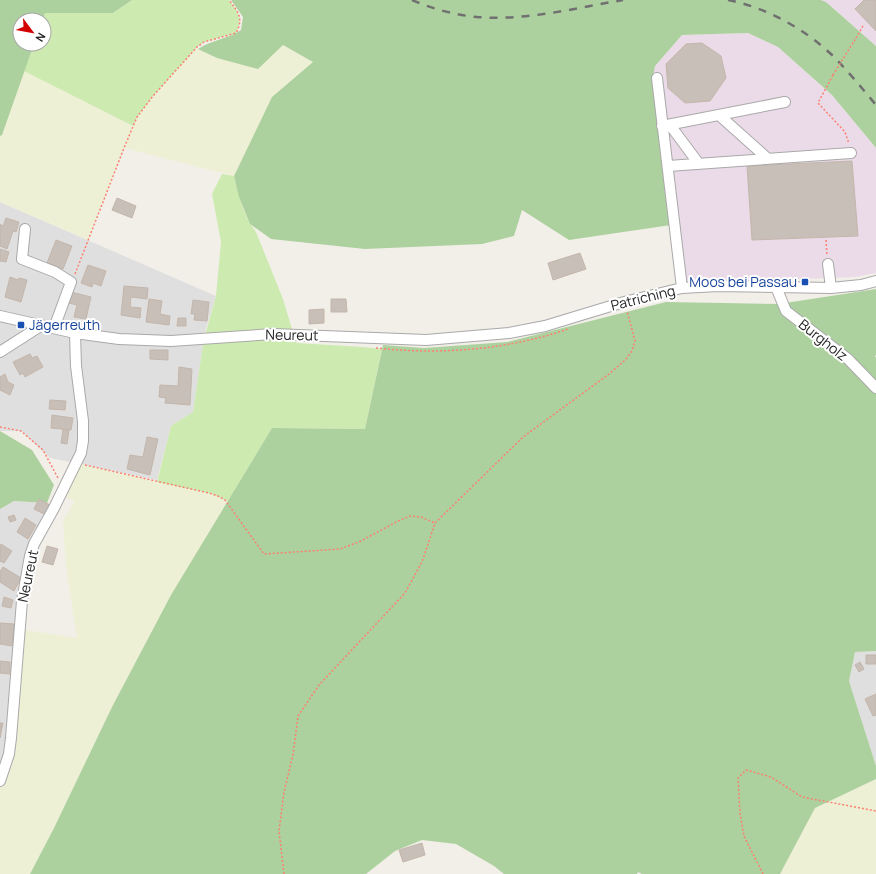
<svg xmlns="http://www.w3.org/2000/svg" width="876" height="874" font-family="Manrope,sans-serif">
<style>
.residential{fill:#e0dfdf}
.industrial{fill:#ebdbe8}
.farmland{fill:#eef0d5}
.grass{fill:#cdebb0}
.forest{fill:#add19e}
.building{fill:#c7bfb8;stroke:#c4b6ab}
.lines{fill:none;stroke-linecap:round;stroke-linejoin:round}
.minor-casing{stroke:#a9a9a9;stroke-width:12}
.path{stroke:#fa8072;stroke-width:1.5;stroke-dasharray:2 2;stroke-linecap:butt}
.minor{stroke:#fff;stroke-width:10}
.rail{stroke:#707070;stroke-width:2.5;stroke-dasharray:8 8;stroke-linecap:butt}
.path-bridge{stroke:#fa8072;stroke-width:1.5;stroke-dasharray:2 2;stroke-linecap:butt}
.transit-dot{fill:#1a4fb4;stroke:#fff;stroke-width:1.5}
.labels{text-anchor:middle;stroke-width:4;stroke-linejoin:round;paint-order:stroke}
.transit-label{font-size:14px;fill:#164399;stroke:#fff;text-anchor:end}
.street-label{font-size:14px;fill:#222;stroke:#fff}
</style>
<rect width="100%" height="100%" fill="#f2efe9"/>
<path class="residential" d="M 0,202 L 216,296 L 205,332 L 193,412 L 171,426 L 157,480 L 50,458 L 21,431 L 0,431 Z
M 14,501 L 47,503 L 54,508 L 30,556 L 13,713 L 0,781 L 0,509 Z
M 876,651 L 876,766 L 849,681 L 855,652 Z"/>
<path class="industrial" d="M 821,0 L 876,0 L 876,46 L 826,2 Z
M 748,33 L 778,47 L 832,95 L 876,148 L 876,273 L 855,277 L 752,281 L 680,281 L 653,76 L 655,66 L 682,35 Z"/>
<path class="farmland" d="M 283,45 L 313,62 L 272,97 L 234,176 L 124,148 L 88,240 L 0,202 L 0,136 L 2,135 L 24,71 L 133,126 L 137,117 L 153,96 L 197,47 L 198,49 Z
M 76,463 L 209,493 L 225,500 L 226,504 L 171,595 L 112,707 L 54,828 L 30,874 L 0,874 L 0,781 L 5,768 L 19,629 L 77,638 L 66,567 L 63,521 L 75,501 L 61,495 Z
M 876,779 L 876,874 L 780,874 L 815,808 Z"/>
<path class="grass" d="M 132,0 L 229,0 C 238,12 244,18 236,33 L 204,42 L 197,47 L 153,96 L 137,117 L 133,126 L 24,71 L 34,44 L 44,44 L 44,20 L 43,20 L 45,13 L 113,13 Z
M 222,174 L 234,176 C 239,196 243,215 256,232 L 283,299 L 292,329 L 205,335 L 216,296 L 221,242 L 212,194 Z
M 270,339 L 293,339 L 297,343 L 363,347 L 382,349 L 365,429 L 272,428 L 228,501 L 209,493 L 157,482 L 171,426 L 193,412 L 203,344 Z"/>
<path class="forest" d="M 0,0 L 132,0 L 113,13 L 45,13 L 43,20 L 20,20 L 20,44 L 34,44 L 2,135 L 0,136 Z
M 231,0 L 821,0 L 826,2 L 876,46 L 876,148 L 832,95 L 778,47 L 748,33 L 682,35 L 655,66 L 653,76 L 671,225 L 569,240 L 522,210 L 514,236 L 482,244 L 365,249 L 271,239 L 250,224 L 239,197 L 234,176 L 272,97 L 313,62 L 283,45 L 258,69 L 217,58 L 198,49 C 211,40 228,39 241,30 L 243,17 Z
M 876,289 L 876,355 L 875,356 L 876,358 L 876,651 L 855,652 L 849,681 L 876,766 L 876,779 L 815,808 L 780,874 L 642,874 L 638,872 L 637,874 L 504,874 L 494,866 L 456,844 L 422,840 L 395,851 L 366,874 L 30,874 L 54,828 L 112,707 L 171,595 L 272,428 L 365,429 L 383,345 L 424,348 L 507,342 L 666,302 L 779,304 Z
M 0,431 L 32,450 L 54,485 L 47,503 L 14,501 L 0,509 Z"/>
<path class="building" d="M 864,0 L 876,0 L 876,31 L 855,9 Z
M 702,43 L 721,56 L 726,78 L 710,101 L 685,103 L 668,88 L 666,64 L 686,44 Z
M 852,161 L 858,236 L 752,240 L 747,166 Z
M 117,198 L 136,206 L 132,218 L 112,210 Z
M 6,218 L 19,222 L 16,232 L 13,231 L 7,249 L 0,246 L 0,224 L 3,226 Z
M 56,240 L 72,246 L 63,269 L 47,263 Z
M 0,249 L 9,252 L 6,262 L 0,261 Z
M 580,253 L 586,269 L 553,280 L 548,263 Z
M 88,265 L 106,271 L 101,286 L 93,283 L 92,287 L 81,283 Z
M 10,277 L 18,280 L 19,278 L 27,280 L 21,302 L 5,297 Z
M 124,286 L 148,288 L 147,299 L 131,297 L 130,307 L 141,308 L 140,318 L 121,315 Z
M 71,292 L 91,297 L 86,319 L 74,317 L 77,305 L 69,303 Z
M 149,299 L 162,301 L 160,314 L 170,316 L 169,325 L 146,322 Z
M 331,299 L 346,299 L 347,312 L 331,312 Z
M 193,300 L 209,302 L 207,321 L 194,320 L 195,314 L 191,314 Z
M 324,309 L 324,323 L 309,324 L 309,310 Z
M 178,318 L 186,318 L 186,326 L 177,326 Z
M 150,350 L 168,350 L 168,360 L 150,359 Z
M 30,354 L 32,358 L 37,356 L 43,367 L 25,377 L 23,373 L 20,375 L 13,362 Z
M 179,367 L 192,369 L 190,405 L 165,403 L 166,398 L 159,397 L 160,385 L 178,386 Z
M 5,374 L 8,382 L 14,385 L 10,395 L 0,390 L 0,377 Z
M 50,400 L 66,401 L 65,410 L 49,409 Z
M 52,415 L 73,418 L 71,430 L 51,428 Z
M 63,429 L 69,430 L 67,444 L 61,443 Z
M 147,437 L 158,439 L 150,475 L 127,469 L 130,455 L 143,457 Z
M 39,499 L 50,505 L 44,514 L 34,509 Z
M 14,515 L 16,520 L 10,522 L 8,517 Z
M 25,518 L 36,525 L 28,539 L 17,532 Z
M 1,544 L 12,551 L 4,563 L 0,561 L 0,546 Z
M 47,546 L 58,549 L 53,565 L 42,562 Z
M 3,567 L 21,578 L 14,591 L 0,582 L 0,572 Z
M 4,597 L 13,600 L 11,608 L 2,606 Z
M 0,623 L 14,624 L 12,646 L 0,644 Z
M 866,655 L 876,655 L 876,664 L 866,664 Z
M 0,661 L 10,662 L 10,674 L 0,673 Z
M 860,662 L 864,669 L 859,672 L 855,665 Z
M 876,694 L 876,715 L 873,716 L 865,699 Z
M 0,723 L 3,723 L 0,738 Z
M 422,843 L 425,855 L 403,862 L 399,850 Z"/>
<g class="lines">
<g class="minor-casing">
<path id="minor" d="M 657,78 L 682,288
M 720,116 L 767,158
M 670,125 L 699,164
M 662,126 L 785,102
M 668,166 L 851,153
M 25,229 L 22,259 L 55,272 L 71,282 L 54,328
M 828,264 L 831,288
M 776,287 L 786,311 L 848,359 L 876,388
M 0,316 L 75,333 L 119,339 L 171,341 L 273,334 L 426,340 L 509,333 L 545,326 L 624,302 L 682,288 L 718,286 L 831,288 L 861,285 L 876,281
M 0,352 L 42,325
M 0,781 L 9,754 L 11,738 L 22,601 L 30,556 L 34,544 L 54,508 L 76,463 L 81,453 L 83,441 L 83,421 L 76,366 L 75,333"/>
</g>
<path class="path" d="M 856,38 L 864,24
M 833,75 L 818,103 L 845,132 L 849,144
M 826,240 L 827,255
M 75,274 L 124,148 L 137,117 L 153,96 L 197,47 L 204,42 L 236,33 C 244,18 238,12 229,0
M 376,348 C 440,355 507,350 568,329
M 0,427 L 21,431 L 43,450 L 58,478
M 85,465 L 209,493 L 218,496 L 225,500 L 264,554 L 340,549 L 361,541 L 400,520 L 410,516 L 421,517 L 435,523
M 284,874 L 279,831 L 284,792 L 293,755 L 298,716 L 319,685 L 405,593 L 422,562 L 435,523 L 523,437 L 609,374 L 625,360 L 632,351 L 635,341 L 627,311
M 763,874 L 744,836 L 740,813 L 738,778 L 746,770 L 771,777 L 802,797 L 876,811"/>
<use href="#minor" class="minor"/>
<path class="rail" d="M 412,0 C 433,9 455,15 477,17 C 526,21 576,8 623,0
M 728,0 C 765,7 803,28 831,54 C 847,70 861,87 876,105"/>
<path class="path-bridge" d="M 833,75 L 856,38"/>
</g>
<g class="transit-dot">
<rect x="801" y="278" width="8" height="8" rx="2"/>
<rect x="17" y="321" width="8" height="8" rx="2"/>
</g>
<g class="labels">
<g class="transit-label">
<text x="797" y="287">Moos bei Passau</text>
<text x="29" y="330" text-anchor="start">Jägerreuth</text>
</g>
<g class="street-label">
<text transform="translate(643 298) rotate(-14)" y="5">Patriching</text>
<text transform="translate(292 335) rotate(1)" y="5">Neureut</text>
<text transform="translate(823 340) rotate(38)" y="5">Burgholz</text>
<text transform="translate(28 576) rotate(-78)" y="5">Neureut</text>
</g>
</g>
<g transform="translate(32 32) rotate(122)"><circle r="19" fill="#ffffff" stroke="#a7a7a7"/>
<path d="M0-3L7 15L0 10L-7 15Z" fill="#d40000"/>
<text y="-6" font-size="11" font-weight="bold" text-anchor="middle" fill="#222222">N</text>
</g>
</svg>
